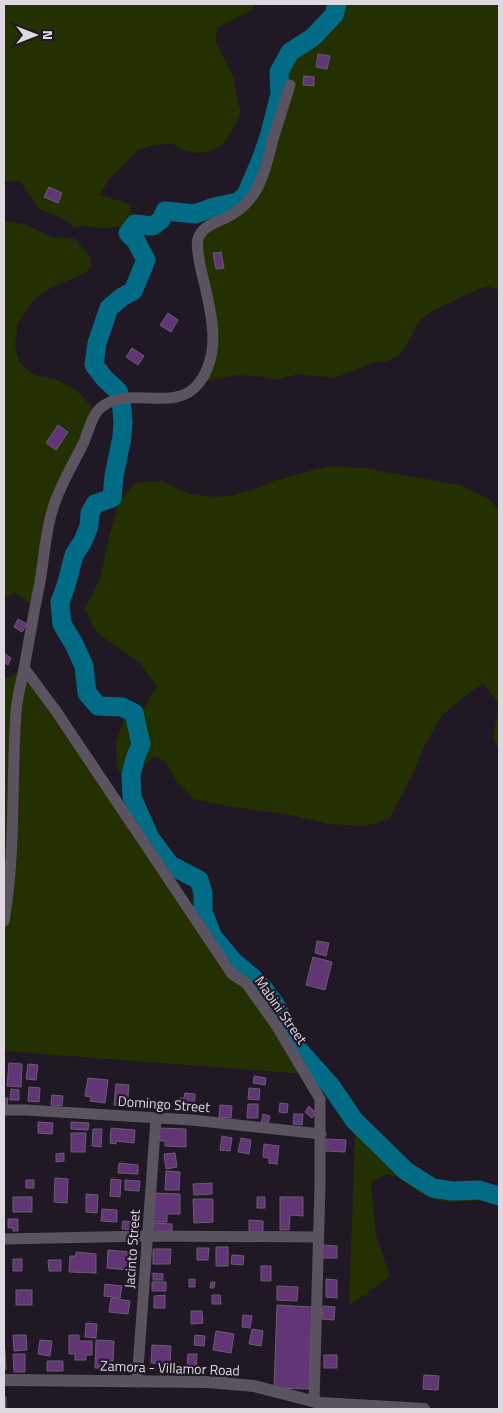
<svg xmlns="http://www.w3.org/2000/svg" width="503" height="1413" font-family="'Titillium Web',sans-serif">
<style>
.green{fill:#233002}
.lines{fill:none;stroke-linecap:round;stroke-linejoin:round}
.river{stroke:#026c87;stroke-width:19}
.building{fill:#623576;stroke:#685f6d}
.minor{stroke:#5c5361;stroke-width:11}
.secondary{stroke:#5c5361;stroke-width:12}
.labels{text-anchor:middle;stroke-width:4.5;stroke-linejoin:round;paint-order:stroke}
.street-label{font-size:14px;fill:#ded9e1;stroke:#201824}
</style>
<rect width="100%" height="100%" fill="#201824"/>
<path class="green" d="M 4,4 L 256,4 L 252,10 L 217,28 L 216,42 L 233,76 L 241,115 L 223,145 L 208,152 L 196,153 L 182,150 L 171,143 L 150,146 L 138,150 L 109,179 L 100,195 L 130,204 L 131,215 L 128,226 L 104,228 L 81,226 L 74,227 L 61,218 L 39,209 L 20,181 L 4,182 Z
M 336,4 L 499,4 L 499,290 L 486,286 L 436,309 L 421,319 L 404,349 L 397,357 L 387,361 L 372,363 L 335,378 L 299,374 L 275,380 L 263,377 L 238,375 L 200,382 L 213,350 L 198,252 L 207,227 L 196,211 L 209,212 L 223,208 L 234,199 L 249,167 L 260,136 L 272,94 L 275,77 L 286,64 L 309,44 L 317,24 L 326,17 L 333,15 Z
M 4,221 L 25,224 L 52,237 L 75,239 L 90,256 L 91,268 L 79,276 L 54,286 L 34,300 L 18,323 L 15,345 L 19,362 L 34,375 L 55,379 L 66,384 L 77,391 L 97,412 L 58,494 L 35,607 L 16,593 L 4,597 Z
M 329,466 L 363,468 L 460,485 L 489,499 L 499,510 L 499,751 L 493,738 L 499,704 L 483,683 L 473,690 L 442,715 L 424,747 L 413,774 L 389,819 L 366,826 L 329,824 L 292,815 L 227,806 L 194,799 L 175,779 L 166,762 L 154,756 L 126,783 L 117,767 L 116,741 L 125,717 L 144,708 L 157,687 L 140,663 L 96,632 L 85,609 L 100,579 L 110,533 L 119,502 L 135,483 L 162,481 L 190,494 L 217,497 L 232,495 L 253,490 L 273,481 Z
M 24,668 L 232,974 L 246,983 L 305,1074 L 4,1051 L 4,680 Z
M 355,1134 L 383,1148 L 406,1165 L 423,1176 L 441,1184 L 467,1186 L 487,1184 L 499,1188 L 499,1204 L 487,1200 L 451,1202 L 436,1200 L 420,1193 L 396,1176 L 387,1174 L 371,1182 L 376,1235 L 390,1276 L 349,1306 Z"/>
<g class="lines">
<path class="river" d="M 337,4 L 334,15 L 312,38 L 290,52 L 279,72 L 280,94 L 269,137 L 261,160 L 246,195 L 238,202 L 214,207 L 195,214 L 165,211 L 161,220 L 153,226 L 135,224 L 128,233 L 136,241 L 146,260 L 133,291 L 122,297 L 109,308 L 97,343 L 94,365 L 105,379 L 118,391 L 121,399 L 123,422 L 122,437 L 114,476 L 112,498 L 95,504 L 90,513 L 89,526 L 83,541 L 74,555 L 66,586 L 60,602 L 62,624 L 74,644 L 84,666 L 87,693 L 98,706 L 122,707 L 134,713 L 141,744 L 135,759 L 131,775 L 132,797 L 150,838 L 170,865 L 199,880 L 203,893 L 203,912 L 213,937 L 234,962 L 252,977 L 264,989 L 275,1004 L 296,1047 L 331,1086 L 354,1120 L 406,1171 L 433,1188 L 452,1191 L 479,1190 L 499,1196"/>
</g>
<path class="building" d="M 318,54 L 330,56 L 327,69 L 316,67 Z
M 304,76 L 314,77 L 314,86 L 303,85 Z
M 49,187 L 62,193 L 58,203 L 44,197 Z
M 221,252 L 224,268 L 216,269 L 213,253 Z
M 168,313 L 178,320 L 171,332 L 160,325 Z
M 132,348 L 144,356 L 138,365 L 126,357 Z
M 58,425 L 68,432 L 56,450 L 46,443 Z
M 18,619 L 27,624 L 22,632 L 14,627 Z
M 5,654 L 11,658 L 8,665 L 4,662 Z
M 317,941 L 329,943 L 326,956 L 315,953 Z
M 313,957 L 332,962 L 325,990 L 306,985 Z
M 9,1063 L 22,1064 L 21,1087 L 7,1086 Z
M 28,1064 L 38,1065 L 36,1080 L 26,1079 Z
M 254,1076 L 266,1078 L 265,1085 L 253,1083 Z
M 88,1078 L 108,1080 L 105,1103 L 90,1101 L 91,1097 L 85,1096 Z
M 116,1084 L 129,1085 L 127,1107 L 114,1105 Z
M 29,1087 L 40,1088 L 39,1102 L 28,1101 Z
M 249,1088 L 260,1089 L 259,1100 L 248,1099 Z
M 11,1089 L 19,1090 L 19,1100 L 10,1100 Z
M 185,1093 L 195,1094 L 194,1111 L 183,1110 L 183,1107 L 179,1106 L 180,1098 L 184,1098 Z
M 52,1095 L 63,1096 L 62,1106 L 51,1105 Z
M 4,1098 L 8,1098 L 7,1105 L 4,1105 Z
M 280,1103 L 288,1104 L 287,1113 L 279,1112 Z
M 248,1104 L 258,1104 L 258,1118 L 247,1118 Z
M 220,1105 L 232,1106 L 231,1118 L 219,1117 Z
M 309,1106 L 316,1113 L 312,1118 L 305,1112 Z
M 263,1114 L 270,1116 L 268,1124 L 261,1123 Z
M 294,1114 L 303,1114 L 302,1125 L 293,1124 Z
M 38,1122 L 53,1123 L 52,1134 L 38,1133 Z
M 71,1122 L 89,1123 L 88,1130 L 71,1129 Z
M 111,1128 L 135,1130 L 134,1143 L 116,1141 L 116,1144 L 110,1143 Z
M 159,1128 L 186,1129 L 186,1147 L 165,1146 L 165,1141 L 159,1141 Z
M 93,1129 L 102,1129 L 101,1147 L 92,1146 Z
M 71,1133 L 86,1133 L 85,1152 L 71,1152 Z
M 222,1136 L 232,1138 L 230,1151 L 220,1150 Z
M 241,1138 L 251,1140 L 249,1154 L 238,1152 Z
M 326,1139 L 346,1140 L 345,1152 L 326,1151 Z
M 264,1144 L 279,1146 L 277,1164 L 269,1163 L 269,1158 L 263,1157 Z
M 64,1153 L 64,1161 L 56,1162 L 56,1154 Z
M 175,1153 L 177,1167 L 166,1169 L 164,1154 Z
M 119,1163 L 138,1165 L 138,1174 L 118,1173 Z
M 166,1171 L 180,1172 L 179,1190 L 165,1190 Z
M 55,1178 L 68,1179 L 67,1203 L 54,1202 Z
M 111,1179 L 121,1180 L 120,1197 L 110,1196 Z
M 26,1180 L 34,1180 L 34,1188 L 26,1188 Z
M 125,1180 L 140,1181 L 139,1191 L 125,1190 Z
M 212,1183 L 212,1194 L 194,1195 L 193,1184 Z
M 153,1193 L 180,1194 L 180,1214 L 167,1214 L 167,1222 L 152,1222 Z
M 86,1194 L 98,1195 L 97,1213 L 86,1212 Z
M 13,1197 L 32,1197 L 32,1212 L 13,1212 Z
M 257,1197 L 265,1197 L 265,1208 L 257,1208 Z
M 280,1197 L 303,1197 L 303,1216 L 290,1215 L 289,1230 L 280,1230 Z
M 193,1199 L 213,1199 L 213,1222 L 194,1223 Z
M 102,1209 L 117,1210 L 117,1222 L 101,1221 Z
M 8,1219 L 18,1219 L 18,1231 L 13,1231 L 13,1228 L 8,1228 Z
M 249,1220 L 263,1221 L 263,1233 L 249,1233 Z
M 123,1221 L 136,1222 L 135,1230 L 122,1229 Z
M 152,1223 L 172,1224 L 172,1233 L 151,1232 Z
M 321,1245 L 337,1246 L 337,1258 L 321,1258 Z
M 216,1247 L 228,1247 L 228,1266 L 216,1266 Z
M 197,1248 L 209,1248 L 208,1260 L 197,1260 Z
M 153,1249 L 171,1249 L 170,1264 L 153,1264 Z
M 108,1250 L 130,1252 L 128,1270 L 107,1268 Z
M 76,1252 L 96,1254 L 96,1273 L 69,1272 L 70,1256 L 76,1256 Z
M 232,1255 L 244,1256 L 243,1265 L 231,1264 Z
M 13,1259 L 22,1259 L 22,1271 L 13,1271 Z
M 48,1260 L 61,1260 L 61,1271 L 49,1271 Z
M 261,1266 L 271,1266 L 271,1281 L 261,1281 Z
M 153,1273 L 163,1274 L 163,1280 L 153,1280 Z
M 189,1279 L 195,1279 L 195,1287 L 189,1287 Z
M 326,1279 L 337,1280 L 337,1298 L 326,1297 Z
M 152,1282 L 166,1282 L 166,1291 L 152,1291 Z
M 211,1282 L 215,1282 L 214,1288 L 210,1288 Z
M 105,1284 L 122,1286 L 120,1298 L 104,1296 Z
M 277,1286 L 298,1287 L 297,1301 L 277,1300 Z
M 16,1290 L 32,1290 L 32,1305 L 16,1305 Z
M 165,1295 L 165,1308 L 154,1308 L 154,1296 Z
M 212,1295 L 220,1295 L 221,1304 L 212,1304 Z
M 111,1298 L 130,1301 L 128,1314 L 109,1312 Z
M 277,1305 L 312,1307 L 309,1389 L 274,1388 Z
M 323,1306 L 335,1307 L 334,1320 L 322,1319 Z
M 191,1311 L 202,1311 L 203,1323 L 191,1324 Z
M 243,1315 L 252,1316 L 250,1328 L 242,1327 Z
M 86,1323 L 97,1324 L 96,1338 L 85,1337 Z
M 252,1329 L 263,1331 L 261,1346 L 249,1344 Z
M 216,1331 L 234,1334 L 231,1353 L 213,1350 Z
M 13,1335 L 26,1335 L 27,1350 L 14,1351 Z
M 69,1335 L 79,1335 L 79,1341 L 92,1341 L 92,1355 L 86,1355 L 86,1360 L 75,1360 L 75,1354 L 69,1354 Z
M 195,1335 L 205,1336 L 204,1346 L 194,1345 Z
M 40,1340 L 52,1341 L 50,1356 L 38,1354 Z
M 96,1340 L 114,1341 L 113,1361 L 107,1361 L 107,1368 L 95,1368 Z
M 152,1345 L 171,1346 L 170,1364 L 151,1363 Z
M 4,1349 L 5,1349 L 6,1370 L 4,1370 Z
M 13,1354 L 25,1354 L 25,1372 L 14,1372 Z
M 188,1354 L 197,1354 L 196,1369 L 187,1368 Z
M 324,1355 L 337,1355 L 337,1368 L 324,1368 Z
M 47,1361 L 63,1361 L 63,1371 L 47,1371 Z
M 216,1367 L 226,1368 L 226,1379 L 215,1378 Z
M 424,1375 L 439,1376 L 438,1390 L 423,1389 Z
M 4,1397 L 6,1397 L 6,1409 L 4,1409 Z"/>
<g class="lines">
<path class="minor" d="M 24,668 L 56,711 L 232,974 L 246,983 L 276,1025 L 320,1099 L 320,1185 L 314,1402
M 4,921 C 16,853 11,782 16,712 C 17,698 21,683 24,669 C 29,640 34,611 40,582 C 45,552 46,521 59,492 C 66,476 75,460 83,444 C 89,432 91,414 103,406 C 132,385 175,414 199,383 C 225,349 208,302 200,265 C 199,256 195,244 199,236 C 205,224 221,221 231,215 C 238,211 245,205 250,199 C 264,182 268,157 274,136 C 279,119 285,102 290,85
M 4,1110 L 26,1110 L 192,1120 L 321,1134
M 4,1239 L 148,1236 L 319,1237
M 137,1382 L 156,1118"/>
<path class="secondary" d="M 4,1380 L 208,1382 L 254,1386 L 320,1403 L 424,1409"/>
</g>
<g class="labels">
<g class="street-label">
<text transform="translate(281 1010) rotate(55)" y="5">Mabini Street</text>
<text transform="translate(164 1104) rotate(4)" y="5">Domingo Street</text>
<text transform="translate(132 1249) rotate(-86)" y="5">Jacinto Street</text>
<text transform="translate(170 1368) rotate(2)" y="5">Zamora - Villamor Road</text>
</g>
</g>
<rect width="503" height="1413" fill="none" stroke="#ded9e1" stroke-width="10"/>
<g transform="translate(35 35) rotate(90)" stroke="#201824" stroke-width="4" paint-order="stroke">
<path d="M0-4L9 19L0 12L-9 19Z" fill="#ded9e1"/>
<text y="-8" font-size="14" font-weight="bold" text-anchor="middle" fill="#ded9e1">N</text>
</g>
</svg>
